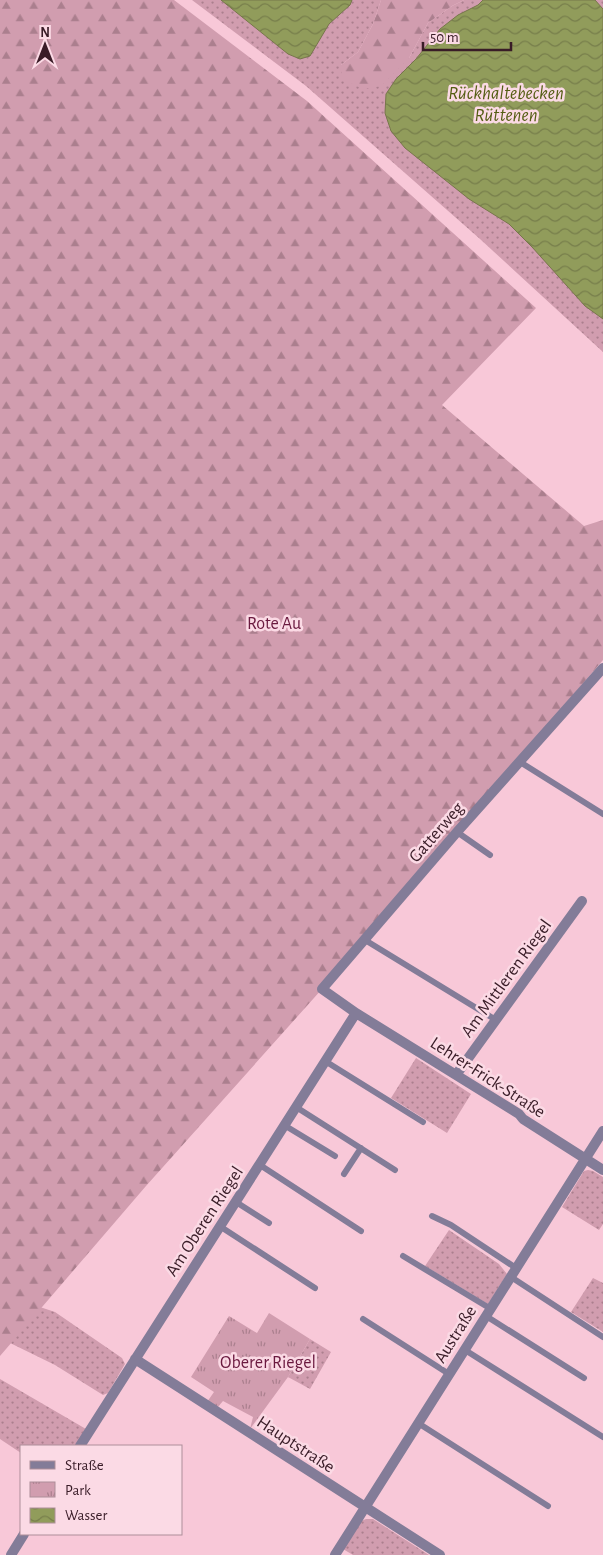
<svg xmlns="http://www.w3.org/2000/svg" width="603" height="1555" font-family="'Alegreya Sans',sans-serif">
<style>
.grass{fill:url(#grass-dots)}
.forest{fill:url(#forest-firs)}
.park{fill:url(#park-tufts)}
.water{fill:url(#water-waves);stroke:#77764b}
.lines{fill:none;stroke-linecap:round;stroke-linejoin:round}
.lane{stroke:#837c98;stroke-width:6}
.street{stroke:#837c98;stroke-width:10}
.labels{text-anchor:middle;stroke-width:5;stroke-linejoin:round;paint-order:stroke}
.park-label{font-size:18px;fill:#6a193f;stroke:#fbdae5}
.street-label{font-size:18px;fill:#391c27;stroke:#fbdae5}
.water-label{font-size:19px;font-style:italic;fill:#545d13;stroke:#fbdae5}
</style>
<defs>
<pattern id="grass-dots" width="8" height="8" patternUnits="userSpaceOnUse" patternTransform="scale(1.25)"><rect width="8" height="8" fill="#d19daf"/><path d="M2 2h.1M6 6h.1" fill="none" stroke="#ab7f8e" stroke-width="1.8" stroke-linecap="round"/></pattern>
<pattern id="forest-firs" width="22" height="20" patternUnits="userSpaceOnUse" patternTransform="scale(1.25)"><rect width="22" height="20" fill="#d19daf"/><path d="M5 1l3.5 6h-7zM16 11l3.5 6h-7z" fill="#ab7f8e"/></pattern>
<pattern id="park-tufts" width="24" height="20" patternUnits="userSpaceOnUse" patternTransform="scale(1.25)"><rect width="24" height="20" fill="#d19daf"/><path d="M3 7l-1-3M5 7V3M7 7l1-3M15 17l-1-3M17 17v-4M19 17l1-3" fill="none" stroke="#ab7f8e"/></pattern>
<pattern id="water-waves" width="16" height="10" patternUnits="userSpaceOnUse" patternTransform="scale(1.25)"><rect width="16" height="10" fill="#919c5b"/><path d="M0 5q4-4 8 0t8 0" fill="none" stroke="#777e4b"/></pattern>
</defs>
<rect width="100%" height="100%" fill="#f8c8d8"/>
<path class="grass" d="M 192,0 L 381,0 L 373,24 L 358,52 L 341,65 L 409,58 L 428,23 L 452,6 L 464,0 L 603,0 L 603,352 L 480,239 L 306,86 Z
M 416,1058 L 471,1094 L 447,1133 L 391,1098 Z
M 588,1170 L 593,1171 L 603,1177 L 603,1224 L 599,1230 L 562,1207 L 584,1171 Z
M 449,1230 L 499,1264 L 507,1274 L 488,1304 L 425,1266 Z
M 593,1278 L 603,1283 L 603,1332 L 571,1312 Z
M 34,1305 L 55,1312 L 122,1358 L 125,1364 L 108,1393 L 103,1395 L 55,1365 L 6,1341 Z
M 310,1339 L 331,1352 L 310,1389 L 288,1377 Z
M 0,1379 L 86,1429 L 75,1446 L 21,1446 L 21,1453 L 0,1439 Z
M 366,1519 L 373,1519 L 429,1555 L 353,1555 L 343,1549 L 361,1521 Z"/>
<path class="forest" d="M 0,0 L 174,0 L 307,101 L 536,308 L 442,405 L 584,526 L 603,520 L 603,660 L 322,989 L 146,1186 L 0,1356 Z
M 381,0 L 464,0 L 452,6 L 428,23 L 409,58 L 381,86 L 363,89 L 342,79 L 341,65 L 358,52 L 373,24 Z"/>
<path class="park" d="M 269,1313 L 310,1339 L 288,1377 L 250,1429 L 253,1417 L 223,1401 L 217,1408 L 207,1402 L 214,1392 L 191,1377 L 229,1316 L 257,1333 Z"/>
<path class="water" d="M 221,0 L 352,0 L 350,5 L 329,24 L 310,56 L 300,59 L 288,54 Z
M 483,0 L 595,0 L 603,9 L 603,319 L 585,306 L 532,247 L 509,224 L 469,199 L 405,148 L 391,131 L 385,113 L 386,94 L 396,79 L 416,59 L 440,29 L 458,15 L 478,5 Z"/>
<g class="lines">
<path class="lane" d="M 520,762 L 603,814
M 457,832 L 490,855
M 365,940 L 496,1020
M 325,1061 L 423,1122
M 296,1107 L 395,1170
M 284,1125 L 335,1156
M 260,1165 L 361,1231
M 344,1174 L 361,1148
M 236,1202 L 269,1223
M 432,1216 L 451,1225 L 516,1268
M 221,1227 L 315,1288
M 403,1256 L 491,1309
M 511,1277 L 603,1337
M 486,1316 L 584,1378
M 363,1319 L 449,1374
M 465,1350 L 603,1437
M 418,1423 L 548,1506"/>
<path class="street" d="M 603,668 L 457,832 L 322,989 L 356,1013 L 519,1114 L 523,1119 L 603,1170
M 456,1075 L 582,901
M 135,1359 L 440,1555
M 80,1446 L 356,1013
M 11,1555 L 24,1534
M 335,1555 L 603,1131"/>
</g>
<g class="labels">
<g class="park-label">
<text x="274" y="629">Rote Au</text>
<text x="268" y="1368">Oberer Riegel</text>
</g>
<g class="street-label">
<text transform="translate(436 832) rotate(-49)" y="6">Gatterweg</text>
<text transform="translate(506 978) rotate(-54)" y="6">Am Mittleren Riegel</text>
<text transform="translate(488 1077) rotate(33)" y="6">Lehrer-Frick-Straße</text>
<text transform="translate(204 1221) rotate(-57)" y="6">Am Oberen Riegel</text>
<text transform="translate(455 1334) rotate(-58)" y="6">Austraße</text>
<text transform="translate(296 1444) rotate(33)" y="6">Hauptstraße</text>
</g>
<g class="water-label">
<text x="506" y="99">Rückhaltebecken<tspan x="506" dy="22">Rüttenen</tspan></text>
</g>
</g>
<rect x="20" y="1445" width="162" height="90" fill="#fbdae5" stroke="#ad8e99"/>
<rect x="30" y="1461" width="25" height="8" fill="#837c98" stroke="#ad8e99"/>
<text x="65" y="1470" font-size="15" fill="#391c27">Straße</text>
<rect x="30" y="1482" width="25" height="15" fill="url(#park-tufts)" stroke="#ad8e99"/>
<text x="65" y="1495" font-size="15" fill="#391c27">Park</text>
<rect x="30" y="1508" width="25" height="15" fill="url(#water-waves)" stroke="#ad8e99"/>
<text x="65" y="1520" font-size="15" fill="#391c27">Wasser</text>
<g transform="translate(45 45)" stroke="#fbdae5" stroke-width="4" paint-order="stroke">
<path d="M0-4L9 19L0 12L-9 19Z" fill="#391c27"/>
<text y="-8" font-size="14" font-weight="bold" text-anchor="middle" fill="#391c27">N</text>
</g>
<path d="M423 42v8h88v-8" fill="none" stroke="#391c27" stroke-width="2.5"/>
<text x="430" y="42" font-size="15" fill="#391c27" stroke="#fbdae5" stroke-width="4" paint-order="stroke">50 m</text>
</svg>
